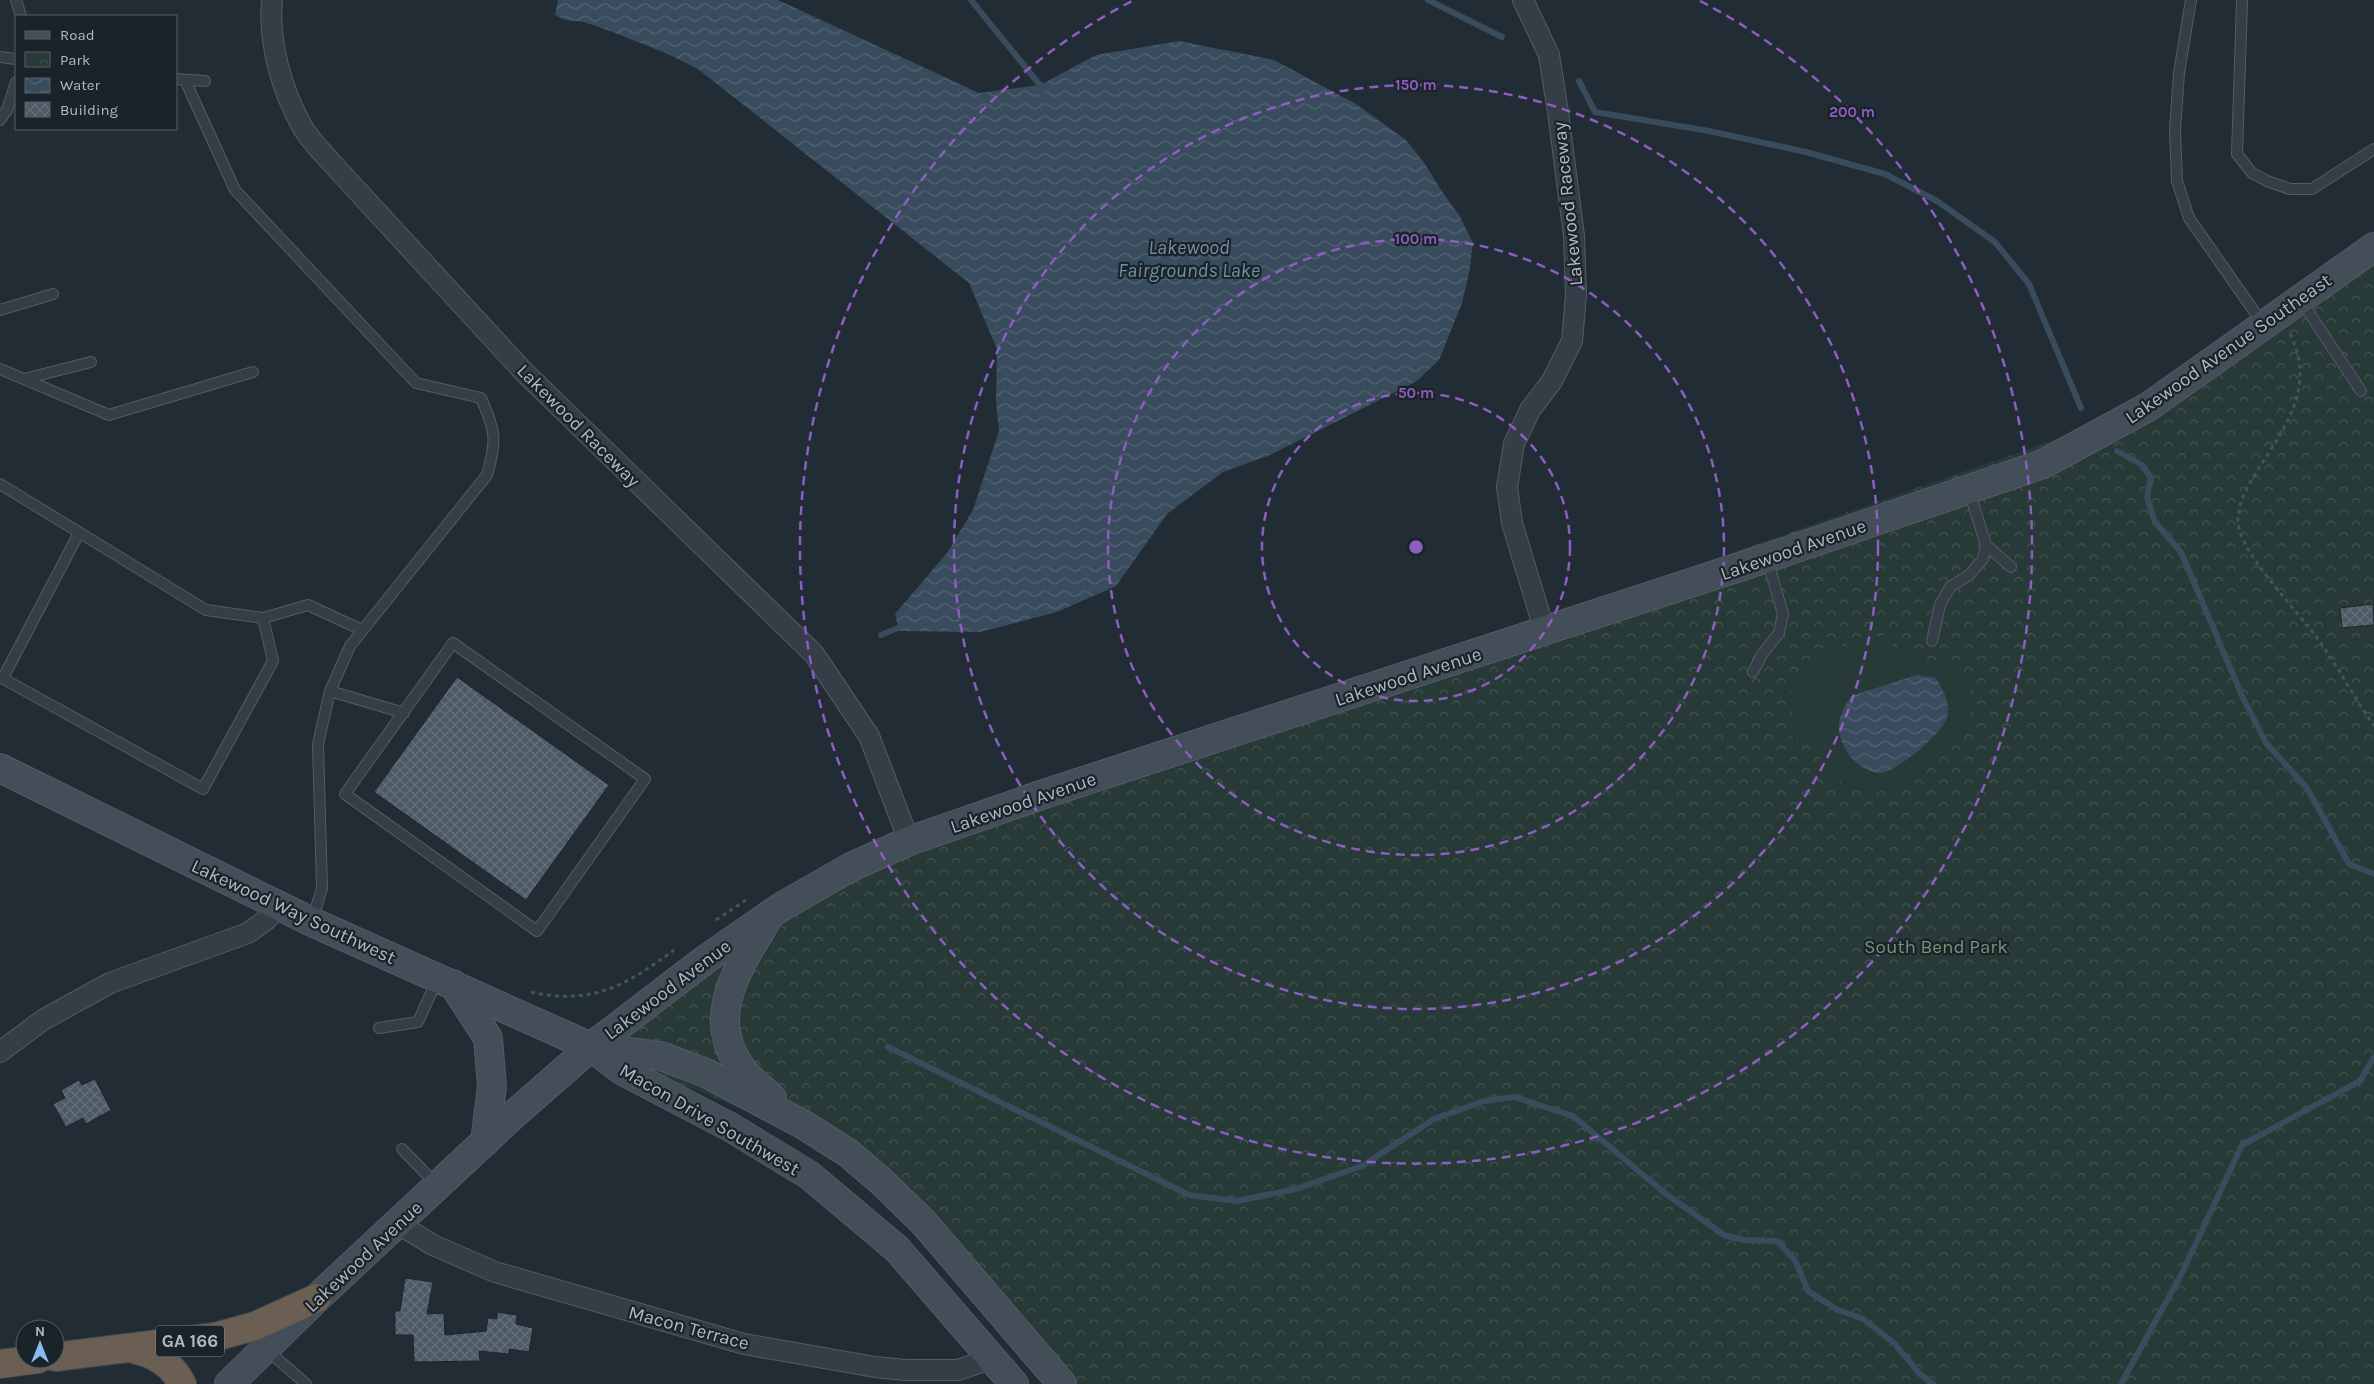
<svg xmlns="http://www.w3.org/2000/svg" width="2374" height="1384" font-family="Karla,sans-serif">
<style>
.park{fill:url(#park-crowns)}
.garden{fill:#273a38}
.water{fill:url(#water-waves)}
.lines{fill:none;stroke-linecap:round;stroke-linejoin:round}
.stream{stroke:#394c5d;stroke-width:6}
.building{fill:url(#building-cross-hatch);stroke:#1d252c}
.lane-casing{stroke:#535c63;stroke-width:12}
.street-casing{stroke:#535c63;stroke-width:22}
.secondary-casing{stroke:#535c63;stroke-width:30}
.highway-casing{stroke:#404950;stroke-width:30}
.path{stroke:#435555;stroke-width:3;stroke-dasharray:4 4;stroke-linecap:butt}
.lane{stroke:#353e46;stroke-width:10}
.street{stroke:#353e46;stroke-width:20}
.secondary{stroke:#444e58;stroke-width:28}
.highway{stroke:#6b5f53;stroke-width:28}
.ring{fill:none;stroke:#8e5dc0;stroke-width:2.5;stroke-dasharray:9 6}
.labels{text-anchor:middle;stroke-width:4.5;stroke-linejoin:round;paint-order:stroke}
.shield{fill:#1b232a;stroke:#838c94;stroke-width:1}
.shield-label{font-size:18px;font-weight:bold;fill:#b0b9c2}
.street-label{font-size:19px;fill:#b0b9c2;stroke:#1b232a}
.park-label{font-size:19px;fill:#719675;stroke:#1b232a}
.water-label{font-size:20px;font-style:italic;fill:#738da3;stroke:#1b232a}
.centre{fill:#8e5dc0;stroke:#1b232a;stroke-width:2.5}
.ring-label{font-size:15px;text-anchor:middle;font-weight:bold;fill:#8e5dc0;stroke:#1b232a;stroke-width:4.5;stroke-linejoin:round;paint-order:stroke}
</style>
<defs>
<pattern id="park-crowns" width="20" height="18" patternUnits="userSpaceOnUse" patternTransform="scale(1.25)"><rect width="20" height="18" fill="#273a38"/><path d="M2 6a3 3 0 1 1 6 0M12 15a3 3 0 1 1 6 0" fill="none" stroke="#445453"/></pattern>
<pattern id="water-waves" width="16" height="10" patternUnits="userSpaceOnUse" patternTransform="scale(1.25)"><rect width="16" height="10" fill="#394c5d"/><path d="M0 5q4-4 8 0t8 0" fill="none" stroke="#536473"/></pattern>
<pattern id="building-cross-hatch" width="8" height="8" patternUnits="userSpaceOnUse" patternTransform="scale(1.25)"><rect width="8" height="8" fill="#4d5964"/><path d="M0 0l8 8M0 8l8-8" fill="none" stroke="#646f79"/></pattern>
</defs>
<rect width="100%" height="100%" fill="#222c35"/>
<path class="park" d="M 2374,248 L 2374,1384 L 1058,1384 L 848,1153 L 591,1047 L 909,841 L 2148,407 Z"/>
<path class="garden" d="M 1890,633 L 1894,648 L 1907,645 L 1911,658 L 1948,663 L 1970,687 L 1970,720 L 1912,778 L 1878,792 L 1852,790 L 1827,772 L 1817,752 L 1810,734 L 1793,738 L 1792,714 L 1798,695 L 1789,691 C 1801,668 1816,651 1841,641 L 1843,648 Z"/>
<path class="water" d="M 558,0 L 778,0 L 979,93 L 1040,85 L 1096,55 L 1179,41 L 1274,60 L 1356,104 L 1406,140 L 1425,164 L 1441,190 L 1459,215 L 1473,243 L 1469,273 L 1462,303 L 1439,360 L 1417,381 L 1270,455 L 1223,472 L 1167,514 L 1116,586 L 1057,612 L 980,632 L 899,631 L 895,614 L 947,553 L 973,510 L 999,431 L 996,401 L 997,349 L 969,283 L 698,69 L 670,55 L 613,32 L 584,22 L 565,20 L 555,15 Z
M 1917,675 L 1936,678 C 1943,691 1951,702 1947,717 C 1945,731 1894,775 1879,773 C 1858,771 1839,748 1839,728 C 1839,716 1845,705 1851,696 Z"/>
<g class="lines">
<path class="stream" d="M 971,0 L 1040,85 L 1041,91
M 1428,0 L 1502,37
M 1579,81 L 1595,112 L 1709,131 L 1806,152 L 1885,174 L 1937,201 L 1995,242 L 2029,284 L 2081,408
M 2117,451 L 2142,465 L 2151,478 L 2147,497 L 2155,522 L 2181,552 L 2243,698 L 2266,743 L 2307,788 L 2349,864 L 2374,874
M 881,635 L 905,625
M 888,1047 L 1189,1195 L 1237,1201 L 1296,1189 L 1362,1166 L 1434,1119 L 1484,1101 L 1514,1097 L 1573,1116 L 1666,1194 L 1724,1235 L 1744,1240 L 1777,1241 L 1795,1260 L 1808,1291 L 1836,1309 L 1863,1319 L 1894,1343 L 1920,1374 L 1933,1384
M 2121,1384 L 2182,1273 L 2242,1145 L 2360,1081 L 2374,1057"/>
</g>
<path class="building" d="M 2373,604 L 2374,625 L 2342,628 L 2340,608 Z
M 457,677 L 609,785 L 526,900 L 374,792 Z
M 95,1079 L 111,1110 L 86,1124 L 83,1118 L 66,1127 L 53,1104 L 65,1098 L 61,1090 L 79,1080 L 82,1085 Z
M 405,1278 L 433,1282 L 427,1314 L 444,1313 L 445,1335 L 486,1331 L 488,1318 L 497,1319 L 497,1312 L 517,1315 L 516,1324 L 533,1328 L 529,1352 L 509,1349 L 509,1354 L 479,1351 L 480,1361 L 414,1362 L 413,1335 L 395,1335 L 395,1311 L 400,1311 Z"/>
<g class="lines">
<g class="lane-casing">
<path id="lane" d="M 16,0 L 21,16
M 2191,0 L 2179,73 L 2175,130 L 2177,181 L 2189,218 L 2263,324
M 2242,0 L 2237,154 L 2252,173 L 2267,181 L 2290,189 L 2312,189 L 2374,149
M 0,57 L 16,59
M 176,79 L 205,81
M 185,80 L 235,190 L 416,383 L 481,398 C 496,432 497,440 487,475 L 350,646 L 330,691 L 318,744 L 322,888 L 312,921
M 0,120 L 7,110 L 16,82
M 2300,299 L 2361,391
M 0,310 L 53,294
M 0,369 L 109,415 L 253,372
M 24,379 L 91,362
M 0,484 L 206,610 L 263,618
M 1969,491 L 1986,545 L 2011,567
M 1932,641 L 1940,605 L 1950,587 L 1969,575 L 1983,559 L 1986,545
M 453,643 L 645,779 L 537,931 L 345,794 Z
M 1753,672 L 1763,653 L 1779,633 L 1783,614 L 1767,559
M 0,677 L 203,789 L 273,661 L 263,618 L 308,605 L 362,630
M 3,678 L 79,533
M 330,691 L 404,713
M 379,1028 L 418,1022 L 437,980
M 402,1149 L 436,1184
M 266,1349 L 306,1384"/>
</g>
<g class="street-casing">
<path id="street" d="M 272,0 C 268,43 282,91 303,128 C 310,140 321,151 330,161 L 523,371 L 814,654 L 869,736 L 909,841
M 1523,0 L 1549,55 L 1558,112 L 1574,236 L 1576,295 L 1572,341 L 1552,381 L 1530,410 L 1514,444 L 1507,487 L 1512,523 L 1545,632
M 0,1052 L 43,1020 L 110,983 L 248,933 L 266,920 L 278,906
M 400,1222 L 410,1231 L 433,1245 L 495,1272 L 744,1344 L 875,1367 L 905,1370 L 958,1370 L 993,1358"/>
</g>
<g class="secondary-casing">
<path id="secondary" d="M 0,768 L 312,922 L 591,1047 L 623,1071 L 730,1127 L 809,1175 L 897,1249 L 1014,1384
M 765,923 C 736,971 702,1022 746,1074 C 754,1083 764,1090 772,1098
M 453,984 L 488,1038 L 492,1086 L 485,1142
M 592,1047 L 661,1056 L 706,1073 L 804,1125 L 848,1153 L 881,1181 L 924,1223 L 1062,1384
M 229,1384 L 317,1298 L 511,1117 L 591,1047 L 706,959 L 781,907 L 851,867 L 909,841 L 1044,794 L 1767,558 L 2043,464 L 2148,407 L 2374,247"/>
</g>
<g class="highway-casing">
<path id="highway" d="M 133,1349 C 154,1354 172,1363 182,1384
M 55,1357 L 215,1337 L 255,1326 L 317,1298
M 0,1364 L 38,1359"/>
</g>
<path class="path" d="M 2290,334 C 2317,388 2284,428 2256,473 C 2247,487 2237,505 2238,522 C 2240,553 2295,608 2314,634 C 2336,663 2353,696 2374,726
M 716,920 L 746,900
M 531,992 C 591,1006 627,985 674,950"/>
<use href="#lane" class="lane"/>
<use href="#street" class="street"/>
<use href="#secondary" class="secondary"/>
<use href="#highway" class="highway"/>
</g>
<g class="ring">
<circle cx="1416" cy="547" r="154"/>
<circle cx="1416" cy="547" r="308"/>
<circle cx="1416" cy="547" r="462"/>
<path d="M1700 1A616 616 0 1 1 1132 1"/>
</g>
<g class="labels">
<rect class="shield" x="156" y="1325.5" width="68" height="31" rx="4"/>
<g class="shield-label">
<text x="190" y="1347">GA 166</text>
</g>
<g class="street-label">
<text transform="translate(1567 204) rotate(-96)" y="7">Lakewood Raceway</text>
<text transform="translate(2228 348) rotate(-35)" y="7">Lakewood Avenue Southeast</text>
<text transform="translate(579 425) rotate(45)" y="7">Lakewood Raceway</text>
<text transform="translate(1793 549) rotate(-19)" y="7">Lakewood Avenue</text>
<text transform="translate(1408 676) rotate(-18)" y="7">Lakewood Avenue</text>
<text transform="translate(1023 802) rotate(-19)" y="7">Lakewood Avenue</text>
<text transform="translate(294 911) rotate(25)" y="7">Lakewood Way Southwest</text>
<text transform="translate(667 989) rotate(-37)" y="7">Lakewood Avenue</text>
<text transform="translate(710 1119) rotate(30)" y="7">Macon Drive Southwest</text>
<text transform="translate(363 1256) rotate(-43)" y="7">Lakewood Avenue</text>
<text transform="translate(689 1327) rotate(15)" y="7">Macon Terrace</text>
</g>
<g class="park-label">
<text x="1936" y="953">South Bend Park</text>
</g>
<g class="water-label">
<text x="1189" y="254">Lakewood<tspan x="1189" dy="23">Fairgrounds Lake</tspan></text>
</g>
</g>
<circle cx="1416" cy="547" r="8" class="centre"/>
<g class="ring-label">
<text x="1416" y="90">150 m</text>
<text x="1852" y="117">200 m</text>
<text x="1416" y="244">100 m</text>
<text x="1416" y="398">50 m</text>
</g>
<rect x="15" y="15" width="162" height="115" fill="#1b232a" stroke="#575f67"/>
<rect x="25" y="31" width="25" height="8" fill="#444e58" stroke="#575f67"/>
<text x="60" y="40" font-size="15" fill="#b0b9c2">Road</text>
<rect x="25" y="52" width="25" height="15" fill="url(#park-crowns)" stroke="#575f67"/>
<text x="60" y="65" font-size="15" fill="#b0b9c2">Park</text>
<rect x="25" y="78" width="25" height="15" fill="url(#water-waves)" stroke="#575f67"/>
<text x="60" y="90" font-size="15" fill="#b0b9c2">Water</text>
<rect x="25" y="102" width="25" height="15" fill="url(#building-cross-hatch)" stroke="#575f67"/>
<text x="60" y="115" font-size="15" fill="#b0b9c2">Building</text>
<g transform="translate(40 1344)"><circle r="24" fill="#1b232a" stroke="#575f67"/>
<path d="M0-4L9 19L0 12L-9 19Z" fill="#8abbed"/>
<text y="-8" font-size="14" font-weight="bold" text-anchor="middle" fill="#b0b9c2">N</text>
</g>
</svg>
